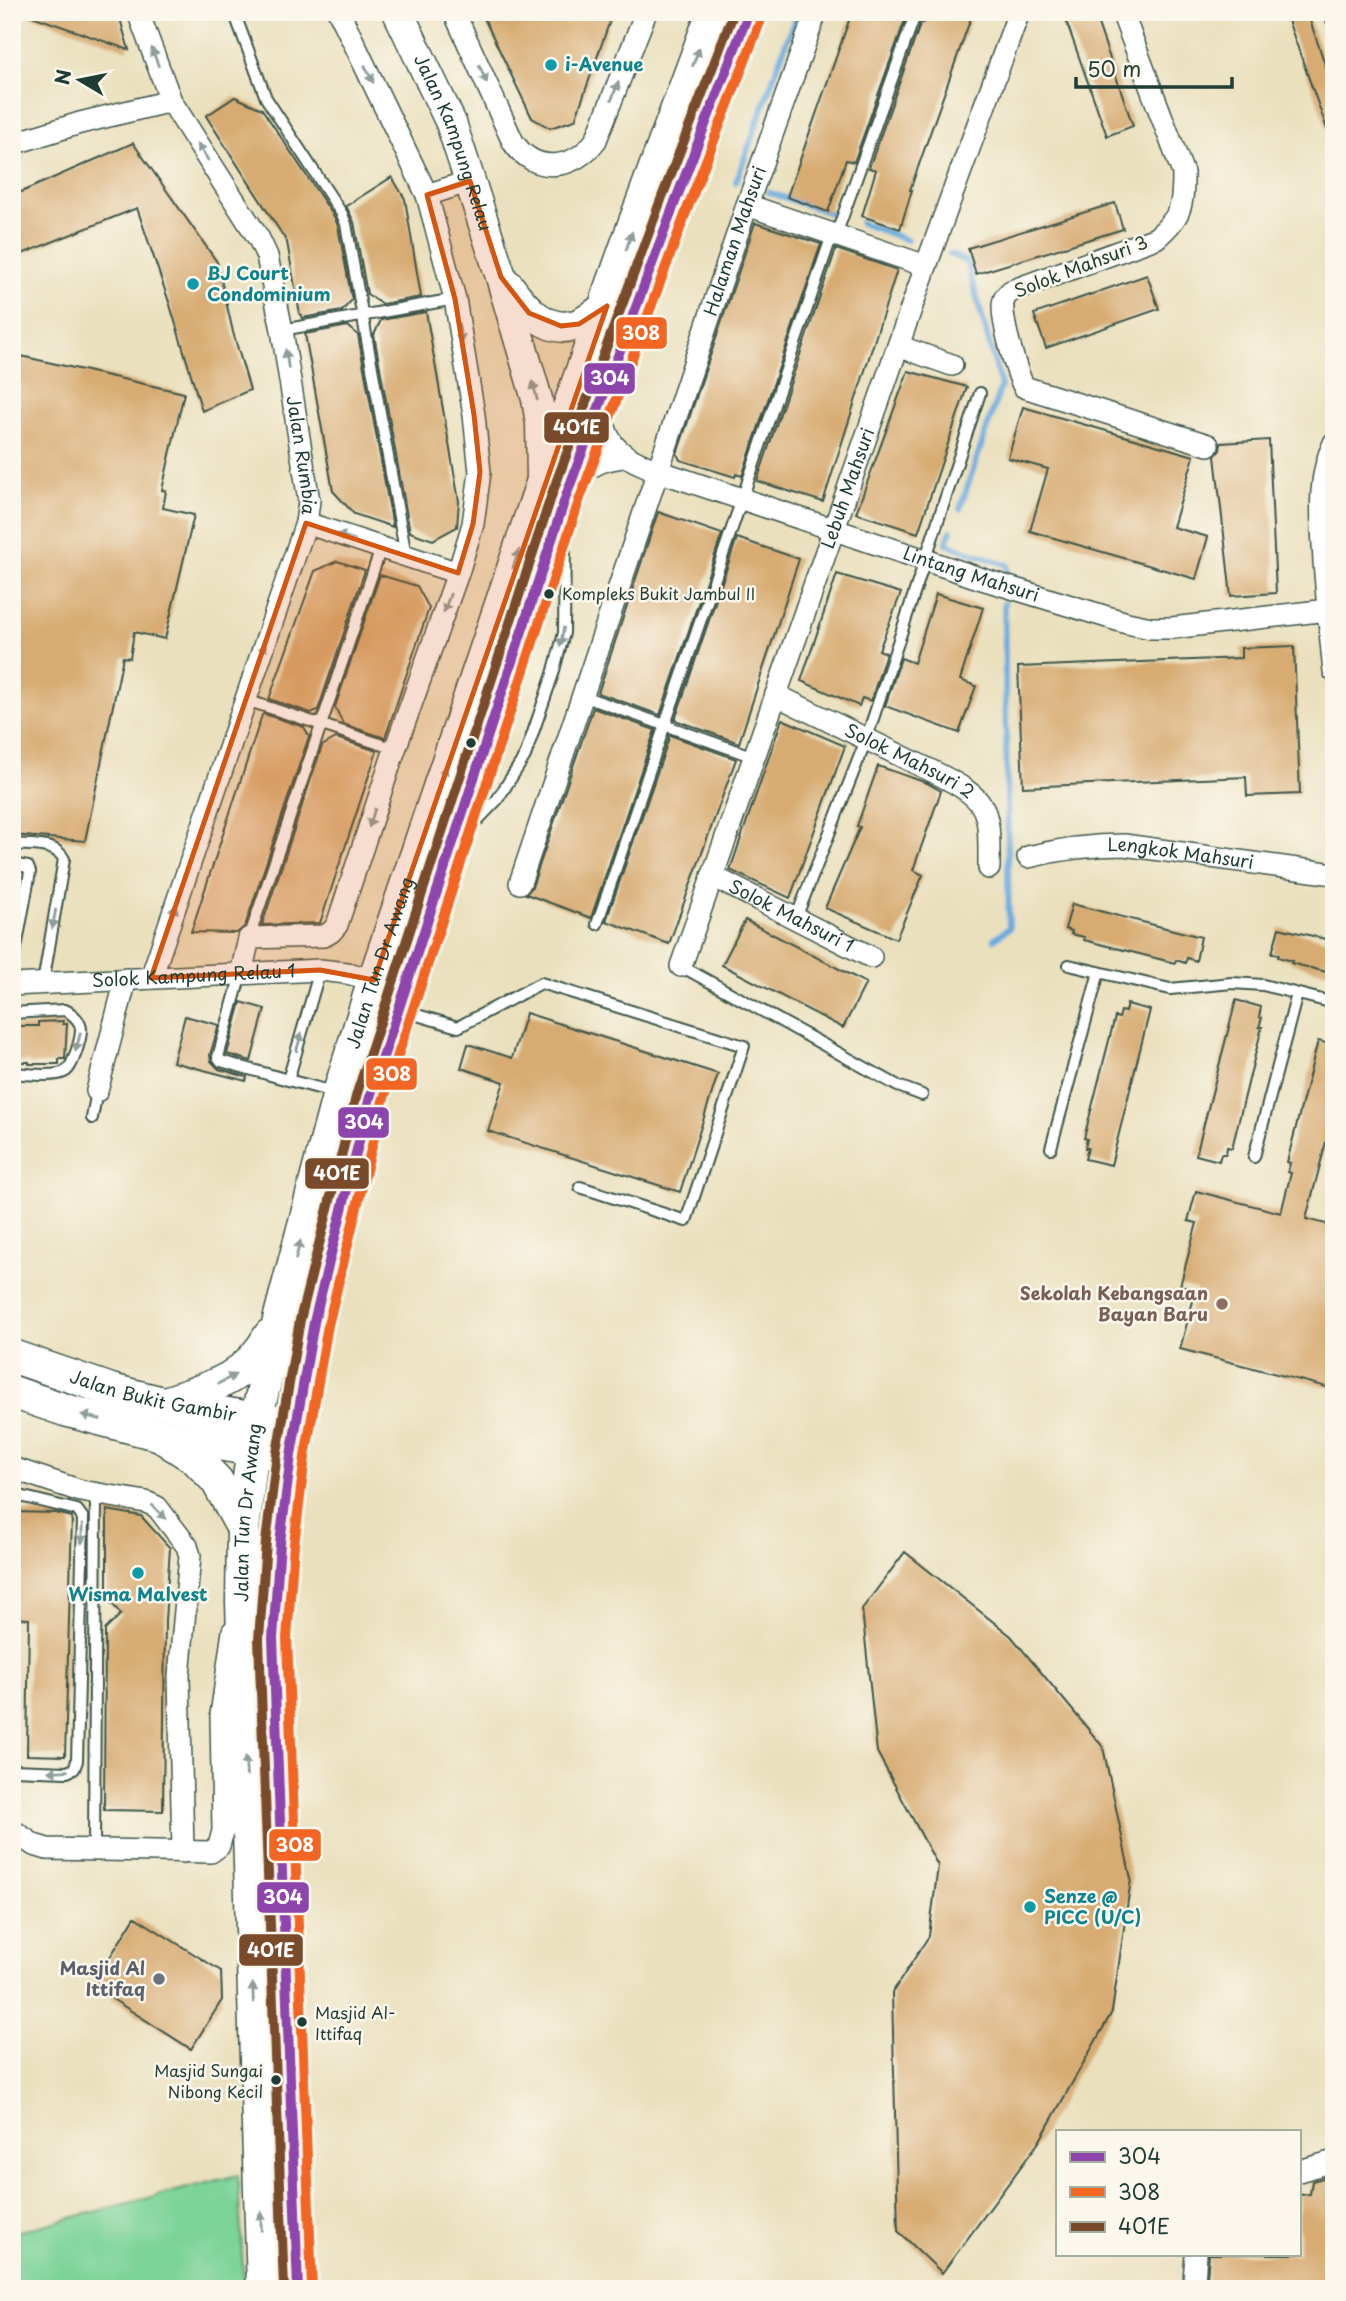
<svg xmlns="http://www.w3.org/2000/svg" width="1346" height="2301" font-family="'Playpen Sans',sans-serif">
<style>
.green{fill:#7bd398;stroke:#4d8866;stroke-width:2}
.lines{fill:none;stroke-linecap:round;stroke-linejoin:round}
.stream{stroke:#6caade;stroke-width:6}
.building{fill:#d7ab72}
.lane-casing{stroke:#3d5549;stroke-width:14}
.street-casing{stroke:#3d5549;stroke-width:24}
.secondary-casing{stroke:#3d5549;stroke-width:33}
.primary-casing{stroke:#3d5549;stroke-width:35}
.lane{stroke:#fff;stroke-width:10}
.street{stroke:#fff;stroke-width:21}
.secondary{stroke:#fff;stroke-width:30}
.primary{stroke:#fff;stroke-width:32}
.bus-1-casing{stroke:#fbf7ec;stroke-width:16}
.bus-2-casing{stroke:#fbf7ec;stroke-width:16}
.bus-3-casing{stroke:#fbf7ec;stroke-width:16}
.bus-1{stroke:#8e44ad;stroke-width:10}
.bus-2{stroke:#f26522;stroke-width:10}
.bus-3{stroke:#7a4b2a;stroke-width:10}
.oneway{fill:#8f9e9a}
.marked{fill:#d45610;fill-opacity:0.2;stroke:#d45610;stroke-width:5;stroke-linejoin:round}
.culture-dot{fill:#0f9aa8;stroke:#fbf7ec;stroke-width:2.5}
.bus-dot{fill:#1f3d34;stroke:#fbf7ec;stroke-width:2.5}
.education-dot{fill:#8d6e63;stroke:#fbf7ec;stroke-width:2.5}
.worship-dot{fill:#6b7280;stroke:#fbf7ec;stroke-width:2.5}
.labels{text-anchor:middle;stroke-width:5;stroke-linejoin:round;paint-order:stroke}
.bus-label{font-size:16px;fill:#1f3d34;stroke:#fbf7ec;text-anchor:start}
.culture-label{font-size:18px;font-weight:bold;fill:#0d838f;stroke:#fbf7ec;text-anchor:start}
.street-label{font-size:18px;fill:#1f3d34;stroke:#fbf7ec}
.education-label{font-size:18px;font-weight:bold;fill:#785e54;stroke:#fbf7ec;text-anchor:end}
.worship-label{font-size:18px;font-weight:bold;fill:#5b616d;stroke:#fbf7ec;text-anchor:end}
.line-badge{stroke:#fbf7ec;stroke-width:2.5}
.badge-label{font-size:19px;text-anchor:middle;font-weight:bold;fill:#fff}
</style>
<rect width="100%" height="100%" fill="#fbf7ec"/>
<filter id="ink" filterUnits="userSpaceOnUse"><feTurbulence type="fractalNoise" baseFrequency=".0143" numOctaves="2"/><feDisplacementMap in="SourceGraphic" scale="14" xChannelSelector="R" yChannelSelector="G"/><feConvolveMatrix kernelMatrix="1 2 1 2 8 2 1 2 1" color-interpolation-filters="sRGB"/></filter>
<filter id="wash" filterUnits="userSpaceOnUse"><feTurbulence type="fractalNoise" baseFrequency=".00686" numOctaves="4" result="noise"/><feDisplacementMap in="SourceGraphic" scale="28" xChannelSelector="R" yChannelSelector="G"/><feGaussianBlur stdDeviation="1.57" result="paint"/><feColorMatrix in="noise" values="0 0 0 0 0 0 0 0 0 0 0 0 0 0 0 0 0 1.4 0 .05"/><feComposite in="paint" operator="in"/></filter>
<g filter="url(#wash)">
<rect width="100%" height="100%" fill="#eae0be"/>
<path class="green" d="M 238,2175 L 244,2289 L 12,2289 L 12,2233 Z"/>
<g class="lines">
<path class="stream" d="M 736,182 L 797,12
M 768,192 L 833,214
M 861,223 L 907,240
M 950,254 L 967,262 L 1001,386 L 960,509
M 951,531 L 946,544 L 1007,565 L 1007,570
M 994,939 L 1009,928 L 1004,603"/>
</g>
<g id="blocks">
<path class="building" d="M 30,12 L 118,12 L 129,50 L 29,15 Z
M 481,12 L 613,12 L 575,120 L 550,128 L 532,118 Z
M 852,12 L 894,12 L 906,17 L 854,162 L 846,160 L 828,212 L 787,197 Z
M 927,12 L 973,12 L 910,190 L 912,190 L 900,229 L 862,216 L 876,170 L 869,168 L 921,22 L 923,23 Z
M 1063,12 L 1094,12 L 1133,126 L 1107,136 Z
M 1285,12 L 1307,12 L 1326,67 L 1328,66 L 1334,82 L 1334,140 L 1331,140 Z
M 235,97 L 262,109 L 335,218 L 338,226 L 352,300 L 342,311 L 302,318 L 302,315 L 300,315 L 287,242 L 206,116 Z
M 133,143 L 217,262 L 233,332 L 250,390 L 202,411 L 170,305 L 137,208 L 12,258 L 12,196 Z
M 392,177 L 405,199 L 421,297 L 382,304 L 367,294 L 354,222 L 346,206 Z
M 1115,203 L 1123,229 L 976,274 L 968,248 Z
M 755,223 L 821,244 L 742,476 L 736,474 L 735,477 L 680,460 L 677,454 Z
M 836,249 L 897,270 L 823,502 L 757,481 Z
M 1147,275 L 1159,309 L 1046,348 L 1034,314 Z
M 426,312 L 459,501 L 457,527 L 433,540 L 410,532 L 374,335 L 381,320 Z
M 348,326 L 358,335 L 393,527 L 354,514 L 333,491 L 305,334 Z
M 12,354 L 184,393 L 162,490 L 166,491 L 163,508 L 194,515 L 165,639 L 134,632 L 130,658 L 123,657 L 85,841 L 12,835 Z
M 908,371 L 967,387 L 918,533 L 856,513 Z
M 1023,407 L 1194,456 L 1173,527 L 1208,537 L 1196,579 L 1030,531 L 1048,469 L 1008,458 Z
M 1269,440 L 1276,593 L 1231,596 L 1215,456 L 1220,450 L 1221,443 Z
M 658,512 L 722,534 L 660,715 L 598,693 Z
M 737,538 L 799,559 L 739,743 L 675,720 Z
M 337,561 L 365,570 L 318,710 L 311,713 L 269,699 L 315,571 Z
M 837,574 L 901,593 L 879,650 L 886,653 L 871,701 L 862,698 L 859,706 L 801,681 Z
M 380,575 L 417,586 L 429,608 L 385,738 L 343,724 L 335,707 Z
M 936,594 L 983,608 L 960,680 L 976,686 L 959,733 L 885,706 L 901,658 L 914,663 Z
M 1294,646 L 1300,794 L 1247,796 L 1246,777 L 1023,787 L 1018,667 L 1241,658 L 1241,648 Z
M 593,708 L 655,730 L 591,918 L 526,894 L 532,887 Z
M 264,714 L 304,727 L 309,736 L 245,926 L 237,933 L 191,932 L 262,715 Z
M 782,719 L 845,746 L 790,898 L 730,870 Z
M 670,735 L 736,759 L 669,944 L 606,921 Z
M 336,738 L 377,751 L 320,923 L 262,925 L 322,746 Z
M 878,766 L 927,783 L 941,791 L 913,870 L 923,875 L 896,939 L 825,908 L 860,827 L 857,826 Z
M 1072,904 L 1201,937 L 1196,961 L 1187,958 L 1185,963 L 1176,960 L 1175,963 L 1084,940 L 1084,937 L 1071,934 L 1072,931 L 1065,929 Z
M 745,920 L 866,983 L 843,1028 L 722,965 Z
M 1279,928 L 1334,941 L 1334,974 L 1291,963 L 1292,961 L 1278,957 L 1279,954 L 1272,953 Z
M 1236,1000 L 1261,1007 L 1259,1017 L 1262,1018 L 1259,1027 L 1262,1027 L 1232,1148 L 1227,1147 L 1226,1154 L 1221,1154 L 1219,1161 L 1196,1155 Z
M 241,1002 L 265,1009 L 251,1061 L 227,1054 Z
M 1127,1004 L 1150,1010 L 1111,1165 L 1085,1159 L 1088,1148 L 1085,1148 L 1087,1139 L 1084,1138 L 1115,1017 L 1119,1018 L 1121,1011 L 1125,1012 Z
M 526,1013 L 718,1074 L 680,1192 L 488,1131 L 504,1082 L 461,1068 L 468,1044 L 512,1058 Z
M 185,1016 L 219,1025 L 210,1055 L 211,1061 L 219,1069 L 247,1077 L 246,1081 L 173,1062 Z
M 63,1021 L 63,1024 L 67,1024 L 65,1059 L 59,1059 L 59,1064 L 29,1064 L 29,1062 L 12,1062 L 12,1026 L 38,1026 L 38,1022 Z
M 1318,1041 L 1334,1045 L 1334,1111 L 1306,1219 L 1334,1226 L 1334,1389 L 1180,1349 L 1196,1290 L 1180,1286 L 1197,1223 L 1188,1221 L 1196,1191 L 1281,1213 L 1291,1173 L 1288,1172 L 1290,1163 L 1287,1162 Z
M 107,1510 L 141,1516 L 170,1548 L 165,1620 L 163,1811 L 104,1810 L 105,1630 L 121,1614 L 107,1598 Z
M 12,1512 L 56,1513 L 72,1517 L 65,1756 L 27,1755 L 29,1619 L 12,1618 Z
M 905,1552 L 1011,1636 L 1103,1747 L 1131,1879 L 1112,2012 L 1039,2142 L 942,2273 L 898,2231 L 892,1993 L 929,1936 L 938,1866 L 877,1752 L 862,1609 Z
M 135,1917 L 221,1971 L 222,2000 L 191,2049 L 92,1986 Z
M 1334,2175 L 1334,2289 L 1212,2289 L 1207,2278 L 1209,2254 L 1299,2254 L 1299,2195 L 1310,2194 L 1312,2181 Z"/>
</g>
</g>
<g filter="url(#ink)">
<use href="#blocks" fill-opacity="0" stroke="#3d5549" stroke-width="2"/>
<g class="lines">
<g class="lane-casing">
<path id="lane" d="M 234,12 L 266,98 L 342,214 L 346,224 L 406,556
M 1329,12 L 1334,25
M 836,235 L 916,12
M 282,330 L 455,299
M 583,696 L 754,757
M 246,700 L 395,749
M 468,830 L 497,800 L 525,756 L 553,674 L 564,633 L 565,537
M 12,844 C 29,846 55,842 64,859 L 43,983
M 12,864 L 28,867 L 30,872 L 16,948 L 12,955
M 796,918 L 866,740 L 980,393
M 597,924 L 832,235
M 249,938 L 381,548
M 1069,965 L 1170,989 L 1232,983 L 1263,985 L 1334,1003
M 681,966 L 898,1086 L 922,1095
M 320,970 L 288,1080 L 337,1093
M 241,974 L 218,1057 L 221,1061 L 288,1080
M 400,1010 L 458,1027 L 541,983 L 744,1046 L 686,1221 L 580,1187
M 12,1013 L 65,1010 C 72,1013 81,1021 81,1030 C 81,1039 73,1066 66,1071 C 56,1078 26,1074 12,1073
M 92,1118 L 97,1091
M 1051,1148 L 1099,972
M 1254,1157 L 1297,994
M 12,1494 L 77,1510 L 83,1518 L 77,1761 L 74,1769 L 67,1772 L 12,1770
M 94,1851 L 96,1494"/>
</g>
<g class="street-casing">
<g id="street">
<path id="s1" d="M 138,12 L 171,101 L 259,239 L 267,256 L 282,330 L 309,501 L 306,523 L 151,978"/>
<path d="M 454,12 L 513,142 C 535,175 574,170 596,140 L 646,12"/>
<path d="M 1122,12 L 1183,173 C 1183,206 1182,216 1156,238 L 1011,291 C 1008,294 1005,296 1004,300 C 998,312 1017,374 1024,387 L 1208,445"/>
<path d="M 12,144 L 80,123 L 171,101"/>
<path d="M 427,195 L 470,181"/>
<path d="M 747,205 L 926,266"/>
<path d="M 898,346 L 952,365"/>
<path id="s2" d="M 602,407 C 604,449 624,457 658,471 L 982,579 L 1127,623 L 1151,628 L 1172,628 L 1328,610"/>
<path d="M 1334,443 C 1316,480 1322,522 1324,562 C 1327,598 1330,635 1334,671"/>
<path d="M 575,483 C 587,465 604,459 623,457"/>
<path d="M 306,523 L 458,573"/>
<path id="s3" d="M 776,695 L 936,773 C 992,801 989,810 989,868"/>
<path id="s4" d="M 1028,857 C 1060,849 1091,845 1124,845 L 1334,874"/>
<path id="s5" d="M 712,876 L 871,957"/>
<path id="s6" d="M 520,883 L 747,205 L 816,12"/>
<path id="s7" d="M 681,966 L 926,266 L 1019,12"/>
<path d="M 241,974 L 249,938 L 324,936 L 331,932 L 337,925 L 393,755 L 458,573 L 473,524 L 480,472 L 474,415 L 455,299 L 427,195 L 339,12"/>
<path id="s8" d="M 12,985 L 320,970 L 347,973 L 374,980"/>
<path d="M 97,1091 L 126,979"/>
<path d="M 12,1468 L 81,1491 L 146,1502 L 157,1507 L 187,1546 L 190,1556 L 179,1676 L 183,1852"/>
<path d="M 12,1830 L 34,1845 L 47,1849 L 211,1852 L 219,1846 L 223,1831 L 221,1715 L 233,1631"/>
<path d="M 1299,2171 L 1334,2161"/>
<path d="M 1196,2254 L 1194,2281 L 1199,2289"/>
</g>
</g>
<g class="secondary-casing">
<g id="secondary">
<path id="s9" d="M 398,12 L 451,123 L 501,277 L 537,399 L 541,423 L 542,479"/>
<path d="M 508,285 C 524,307 547,336 579,324 C 589,320 598,311 607,306"/>
</g>
</g>
<g class="primary-casing">
<g id="primary">
<path id="s10" d="M 12,1356 L 111,1390 L 163,1403 L 275,1422"/>
<path d="M 12,1392 L 65,1410 L 157,1434 L 273,1453"/>
<path d="M 168,1402 C 212,1387 246,1379 270,1335"/>
<path d="M 167,1440 L 196,1459 L 217,1481 L 243,1529"/>
<path id="s11" d="M 263,2289 L 242,1602 L 243,1529 L 256,1420 L 280,1316 L 339,1093 L 374,980 L 542,483 L 633,227 L 713,12"/>
<path d="M 298,2289 L 273,1638 L 280,1543 L 291,1455 L 314,1322 L 370,1097 L 566,496 L 675,202 L 749,12"/>
</g>
</g>
<use href="#lane" class="lane"/>
<use href="#street" class="street"/>
<use href="#secondary" class="secondary"/>
<use href="#primary" class="primary"/>
<g class="bus-1-casing">
<path id="bus-1" d="M 298,2289 L 273,1638 L 280,1543 L 291,1455 L 314,1322 L 370,1097 L 566,496 L 675,202 L 749,12"/>
</g>
<g class="bus-2-casing">
<path id="bus-2" d="M 312,2288 L 287,1638 L 294,1544 L 305,1457 L 328,1325 L 383,1101 L 579,501 L 688,207 L 762,17"/>
</g>
<g class="bus-3-casing">
<path id="bus-3" d="M 284,2289 L 259,1639 L 266,1542 L 277,1453 L 300,1320 L 357,1093 L 553,491 L 662,197 L 734,12"/>
</g>
<use href="#bus-1" class="bus-1"/>
<use href="#bus-2" class="bus-2"/>
<use href="#bus-3" class="bus-3"/>
</g>
<defs><path id="oneway-solid" d="M-6-.8H1V-3.2L6.5 0L1 3.2V.8H-6Z" transform="scale(1.75)"/></defs>
<g class="oneway">
<use href="#oneway-solid" transform="translate(155 57) rotate(-111)"/>
<use href="#oneway-solid" transform="translate(696 57) rotate(-69)"/>
<use href="#oneway-solid" transform="translate(369 74) rotate(64)"/>
<use href="#oneway-solid" transform="translate(483 74) rotate(66)"/>
<use href="#oneway-solid" transform="translate(615 91) rotate(-69)"/>
<use href="#oneway-solid" transform="translate(203 152) rotate(-122)"/>
<use href="#oneway-solid" transform="translate(629 241) rotate(-71)"/>
<use href="#oneway-solid" transform="translate(460 333) rotate(81)"/>
<use href="#oneway-solid" transform="translate(287 359) rotate(-99)"/>
<use href="#oneway-solid" transform="translate(535 391) rotate(-104)"/>
<use href="#oneway-solid" transform="translate(346 537) rotate(-162)"/>
<use href="#oneway-solid" transform="translate(516 559) rotate(-71)"/>
<use href="#oneway-solid" transform="translate(447 603) rotate(110)"/>
<use href="#oneway-solid" transform="translate(562 637) rotate(100)"/>
<use href="#oneway-solid" transform="translate(262 652) rotate(-71)"/>
<use href="#oneway-solid" transform="translate(443 775) rotate(-71)"/>
<use href="#oneway-solid" transform="translate(372 818) rotate(108)"/>
<use href="#oneway-solid" transform="translate(173 914) rotate(-71)"/>
<use href="#oneway-solid" transform="translate(54 919) rotate(100)"/>
<use href="#oneway-solid" transform="translate(78 1042) rotate(105)"/>
<use href="#oneway-solid" transform="translate(299 1042) rotate(-74)"/>
<use href="#oneway-solid" transform="translate(298 1250) rotate(-75)"/>
<use href="#oneway-solid" transform="translate(227 1379) rotate(-28)"/>
<use href="#oneway-solid" transform="translate(91 1417) rotate(-166)"/>
<use href="#oneway-solid" transform="translate(159 1512) rotate(45)"/>
<use href="#oneway-solid" transform="translate(82 1534) rotate(91)"/>
<use href="#oneway-solid" transform="translate(246 1766) rotate(-92)"/>
<use href="#oneway-solid" transform="translate(58 1771) rotate(178)"/>
<use href="#oneway-solid" transform="translate(253 1993) rotate(-92)"/>
<use href="#oneway-solid" transform="translate(261 2221) rotate(-92)"/>
</g>
</g>
<path class="marked" d="M 470,181 L 501,277 L 529,313 L 561,326 L 579,324 L 607,306 L 374,980 L 320,970 L 151,978 L 306,523 L 458,573 L 473,524 L 480,472 L 474,415 L 455,299 L 427,195 Z"/>
<g class="culture-dot">
<circle cx="551" cy="65" r="7"/>
<circle cx="193" cy="284" r="7"/>
<circle cx="138" cy="1573" r="7"/>
<circle cx="1030" cy="1907" r="7"/>
</g>
<g class="bus-dot">
<circle cx="549" cy="594" r="6"/>
<circle cx="471" cy="743" r="6"/>
<circle cx="302" cy="2022" r="6"/>
<circle cx="276" cy="2080" r="6"/>
</g>
<circle class="education-dot" cx="1222" cy="1304" r="7"/>
<circle class="worship-dot" cx="159" cy="1979" r="7"/>
<g class="labels">
<g class="bus-label">
<text x="562" y="600">Kompleks Bukit Jambul II</text>
<text x="315" y="2019">Masjid Al-<tspan x="315" dy="21">Ittifaq</tspan></text>
<text x="263" y="2077" text-anchor="end">Masjid Sungai<tspan x="263" dy="21">Nibong Kecil</tspan></text>
</g>
<g class="culture-label">
<text x="565" y="71">i-Avenue</text>
<text x="207" y="280">BJ Court<tspan x="207" dy="21">Condominium</tspan></text>
<text x="138" y="1601" text-anchor="middle">Wisma Malvest</text>
<text x="1044" y="1903">Senze @<tspan x="1044" dy="21">PICC (U/C)</tspan></text>
</g>
<g class="street-label">
<text dy="6" stroke="none"><textPath href="#s9" startOffset="142">Jalan Kampung Relau</textPath></text>
<text dy="6" stroke="none"><textPath href="#s6" startOffset="677">Halaman Mahsuri</textPath></text>
<text transform="translate(1081 267) rotate(-21)" y="6">Solok Mahsuri 3</text>
<text dy="6" stroke="none"><textPath href="#s1" startOffset="480">Jalan Rumbia</textPath></text>
<text dy="6" stroke="none"><textPath href="#s7" startOffset="506">Lebuh Mahsuri</textPath></text>
<text dy="6" stroke="none"><textPath href="#s2" startOffset="422">Lintang Mahsuri</textPath></text>
<text dy="6" stroke="none"><textPath href="#s3" startOffset="149">Solok Mahsuri 2</textPath></text>
<text dy="6" stroke="none"><textPath href="#s4" startOffset="154">Lengkok Mahsuri</textPath></text>
<text dy="6" stroke="none"><textPath href="#s5" startOffset="89">Solok Mahsuri 1</textPath></text>
<text dy="6" stroke="none"><textPath href="#s11" startOffset="1344">Jalan Tun Dr Awang</textPath></text>
<text dy="6" stroke="none"><textPath href="#s8" startOffset="182">Solok Kampung Relau 1</textPath></text>
<text dy="6" stroke="none"><textPath href="#s10" startOffset="147">Jalan Bukit Gambir</textPath></text>
<text dy="6" stroke="none"><textPath href="#s11" startOffset="777">Jalan Tun Dr Awang</textPath></text>
</g>
<g class="education-label">
<text x="1208" y="1300">Sekolah Kebangsaan<tspan x="1208" dy="21">Bayan Baru</tspan></text>
</g>
<g class="worship-label">
<text x="145" y="1975">Masjid Al<tspan x="145" dy="21">Ittifaq</tspan></text>
</g>
</g>
<g class="line-badge">
<rect x="615" y="316" width="53" height="34" rx="7" fill="#f26522"/>
<rect x="583" y="362" width="53" height="33" rx="7" fill="#8e44ad"/>
<rect x="543" y="411" width="67" height="33" rx="7" fill="#7a4b2a"/>
<rect x="365" y="1057" width="53" height="34" rx="7" fill="#f26522"/>
<rect x="337" y="1106" width="53" height="33" rx="7" fill="#8e44ad"/>
<rect x="304" y="1157" width="66" height="33" rx="7" fill="#7a4b2a"/>
<rect x="268" y="1828" width="54" height="34" rx="7" fill="#f26522"/>
<rect x="256" y="1881" width="54" height="33" rx="7" fill="#8e44ad"/>
<rect x="238" y="1933" width="66" height="34" rx="7" fill="#7a4b2a"/>
</g>
<g class="badge-label">
<text x="641" y="340">308</text>
<text x="610" y="385">304</text>
<text x="577" y="434">401E</text>
<text x="392" y="1081">308</text>
<text x="364" y="1129">304</text>
<text x="337" y="1180">401E</text>
<text x="295" y="1852">308</text>
<text x="283" y="1904">304</text>
<text x="271" y="1957">401E</text>
</g>
<rect width="1346" height="2301" fill="none" stroke="#fbf7ec" stroke-width="42"/>
<rect x="1056" y="2130" width="245" height="126" fill="#fbf7ec" stroke="#a3ada2" stroke-width="2"/>
<rect x="1070" y="2152" width="35" height="10" fill="#8e44ad" stroke="#a3ada2" stroke-width="2"/>
<text x="1118" y="2164" font-size="21" fill="#1f3d34">304</text>
<rect x="1070" y="2187" width="35" height="10" fill="#f26522" stroke="#a3ada2" stroke-width="2"/>
<text x="1118" y="2200" font-size="21" fill="#1f3d34">308</text>
<rect x="1070" y="2222" width="35" height="10" fill="#7a4b2a" stroke="#a3ada2" stroke-width="2"/>
<text x="1118" y="2234" font-size="21" fill="#1f3d34">401E</text>
<g transform="translate(80 80) rotate(280)" stroke="#fbf7ec" stroke-width="5" paint-order="stroke">
<path d="M0-5L12 26L0 18L-12 26Z" fill="#1f3d34"/>
<text y="-10" font-size="19" font-weight="bold" text-anchor="middle" fill="#1f3d34">N</text>
</g>
<path d="M1076 77v10h156v-10" fill="none" stroke="#1f3d34" stroke-width="3.5"/>
<text x="1087" y="77" font-size="21" fill="#1f3d34" stroke="#fbf7ec" stroke-width="5" paint-order="stroke">50 m</text>
</svg>
